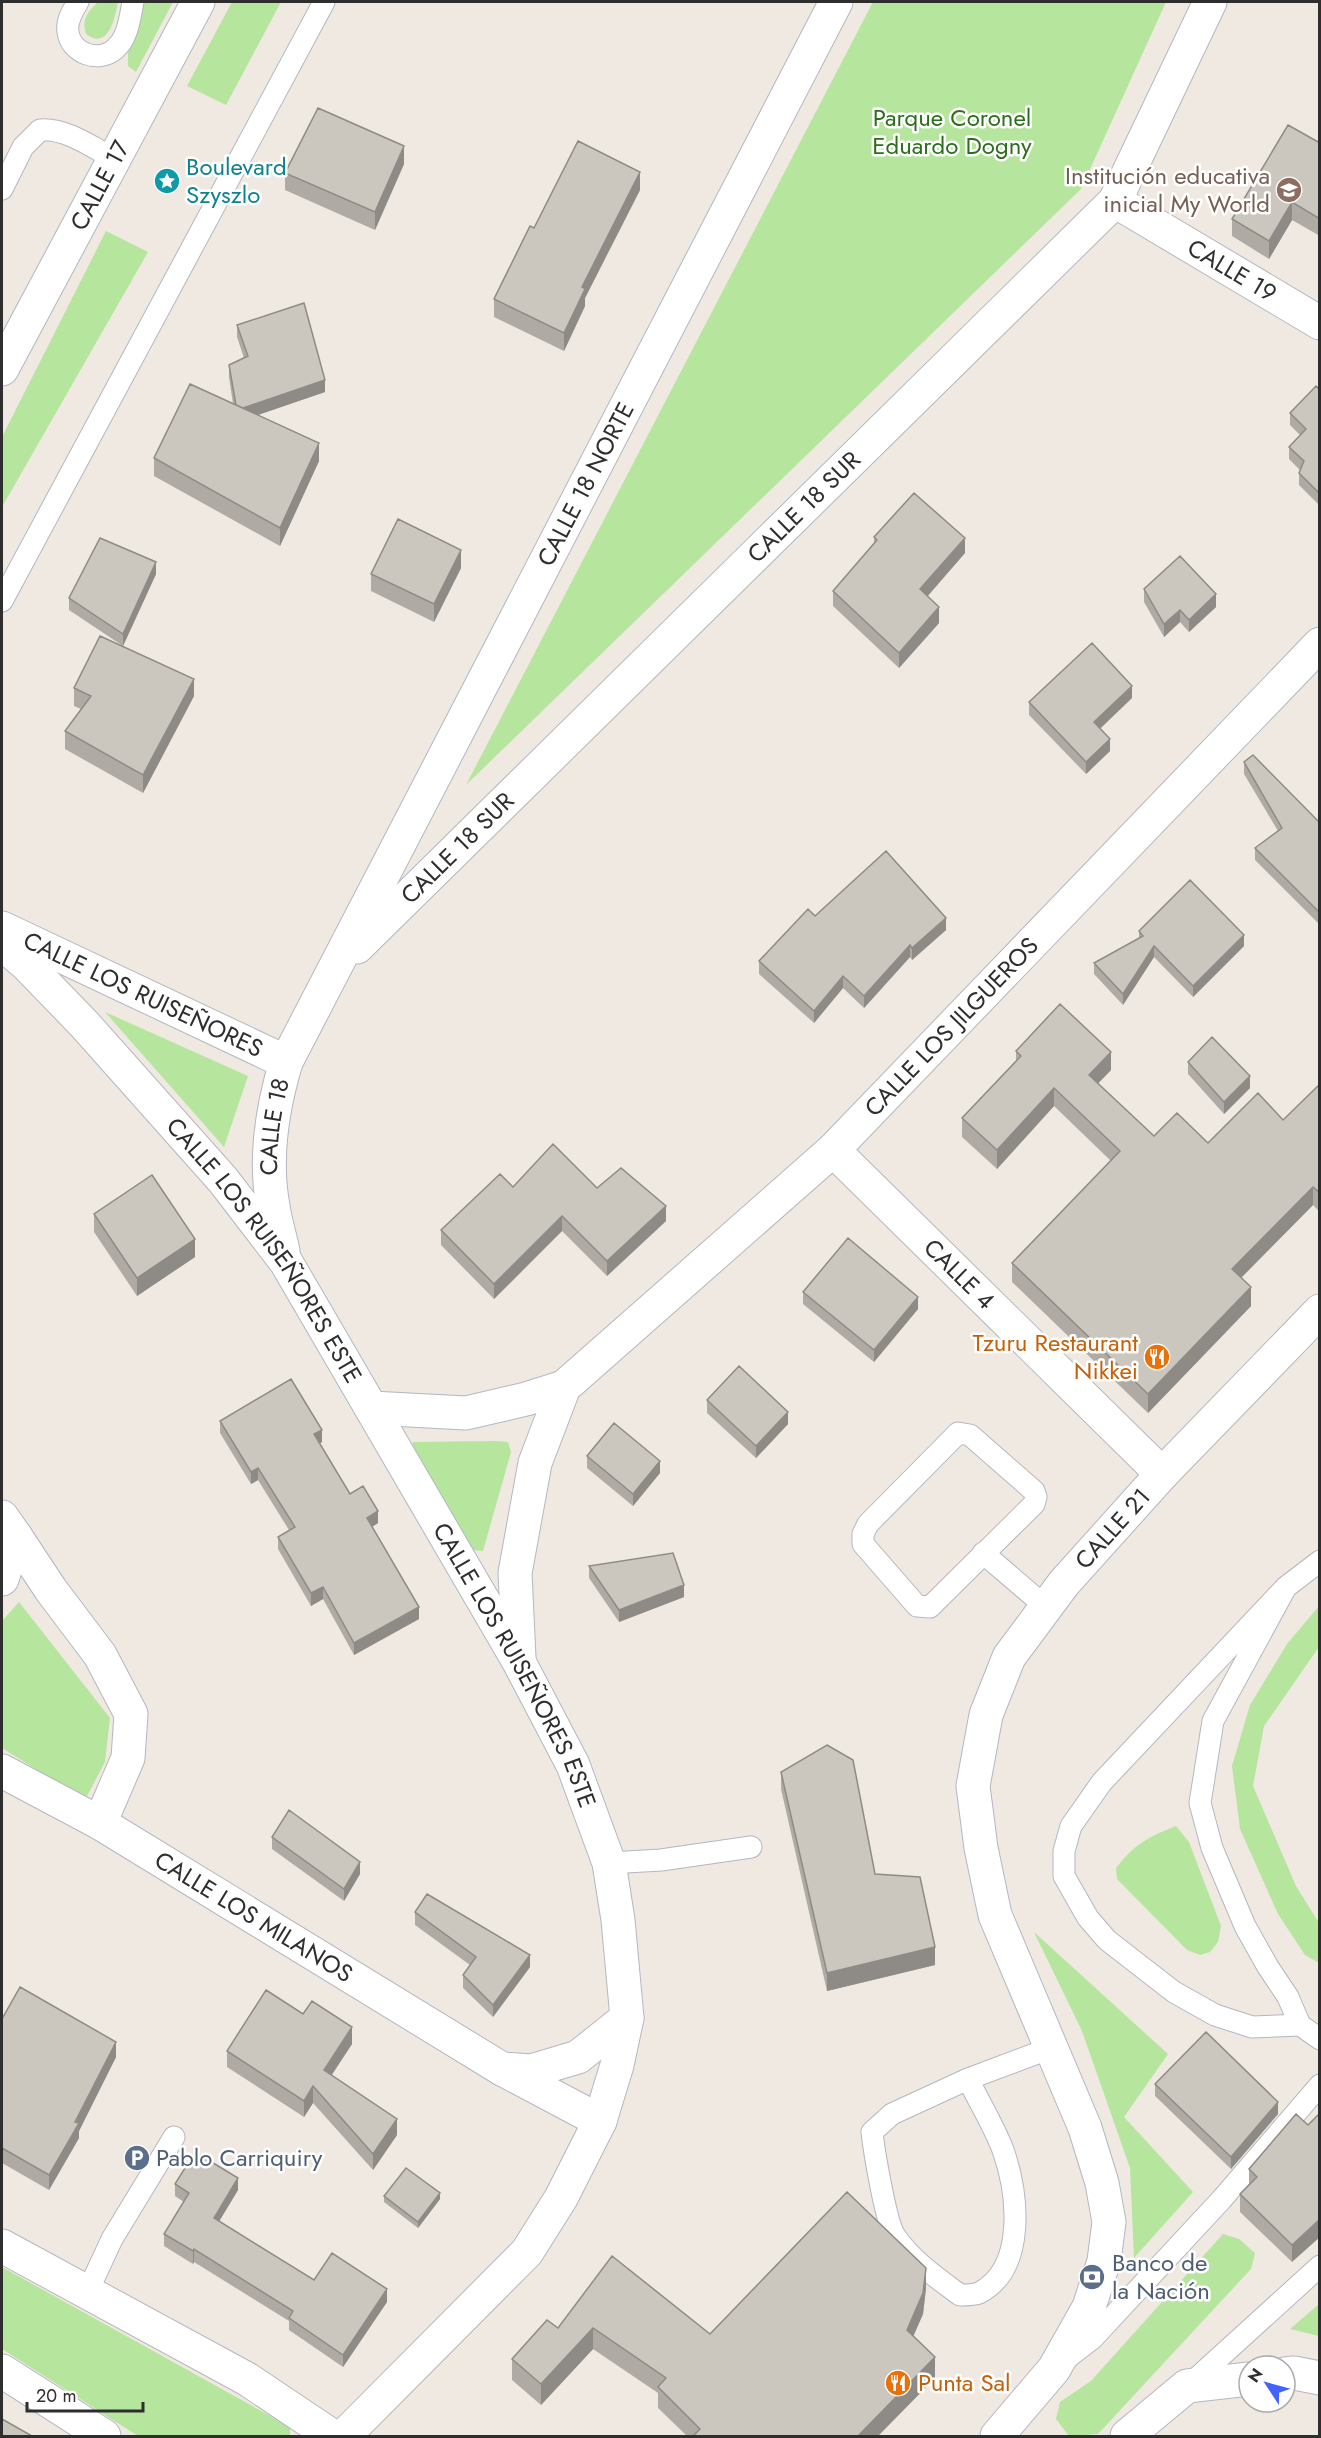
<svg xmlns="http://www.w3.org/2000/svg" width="1321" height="2438" font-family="Jost,sans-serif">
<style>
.green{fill:#b6e59e}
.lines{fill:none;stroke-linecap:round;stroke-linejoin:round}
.service-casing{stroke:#b4b7c1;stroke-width:23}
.minor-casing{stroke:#b4b7c1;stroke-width:35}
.tertiary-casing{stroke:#b4b7c1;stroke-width:35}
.secondary-casing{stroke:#b4b7c1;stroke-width:35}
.service{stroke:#fff;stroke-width:21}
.minor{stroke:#fff;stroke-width:33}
.tertiary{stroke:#fff;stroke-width:33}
.secondary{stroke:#fff;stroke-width:33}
.wall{fill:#afaba4}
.shaded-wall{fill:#8e8b86}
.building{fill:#cbc7bf;stroke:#8e8b86;stroke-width:1.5}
.labels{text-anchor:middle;stroke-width:5;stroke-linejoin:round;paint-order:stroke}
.park-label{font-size:24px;fill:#2c6e1b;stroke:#fff}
.culture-label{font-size:24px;fill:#0d838f;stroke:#fff;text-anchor:start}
.education-label{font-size:24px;fill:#785e54;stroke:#fff;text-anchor:end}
.street-label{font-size:24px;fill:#2e2e2e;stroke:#fff}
.food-label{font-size:24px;fill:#c56008;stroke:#fff;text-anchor:end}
.service-label{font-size:24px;fill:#4e5e75;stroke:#fff;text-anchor:start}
</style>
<rect width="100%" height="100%" fill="#efe9e1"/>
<path class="green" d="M 98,2 L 118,2 C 115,17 109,51 86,34 C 81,19 88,12 98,2 Z
M 143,2 L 173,2 L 136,72 L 128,66 L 128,53 Z
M 232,2 L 281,2 L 226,105 L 187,86 Z
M 873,2 L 1166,2 L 1081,189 L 466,785 Z
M 106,231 L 148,252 L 2,507 L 2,437 Z
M 105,1012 L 248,1076 L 224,1147 Z
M 497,1441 L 508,1442 L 511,1452 L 483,1551 L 472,1550 L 411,1452 L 413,1442 Z
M 19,1602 L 110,1718 L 105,1762 L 85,1800 L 2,1748 L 2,1621 Z
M 1319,1606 L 1319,1647 L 1264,1726 L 1253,1786 L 1296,1886 L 1319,1923 L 1319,1963 L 1305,1955 L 1278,1914 L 1240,1829 L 1232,1766 L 1250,1705 L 1287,1644 Z
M 1176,1826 L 1189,1842 L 1221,1926 L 1218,1942 L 1210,1952 L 1200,1955 L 1187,1950 L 1117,1879 L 1116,1868 C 1135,1844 1148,1837 1176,1826 Z
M 1034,1932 L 1168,2054 L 1124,2117 L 1193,2192 L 1134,2258 L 1130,2168 L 1082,2031 Z
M 1223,2234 L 1239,2239 L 1255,2253 L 1251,2269 L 1098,2434 L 1069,2436 L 1056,2419 L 1060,2402 L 1091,2381 Z
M 2,2267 L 290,2427 L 290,2436 L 138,2436 L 2,2349 Z
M 1319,2304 L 1319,2336 L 1290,2329 Z"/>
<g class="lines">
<g class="service-casing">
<path id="service" d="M 78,2 C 73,10 66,21 68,32 C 71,54 99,63 115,49 C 128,38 130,17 133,2
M 2,189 L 23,147 L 40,130 C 66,128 92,147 114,159
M 2,601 L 324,2
M 958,1433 L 970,1435 L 1034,1491 L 1036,1497 L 1034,1504 L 930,1607 L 917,1606 L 863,1544 L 863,1534 L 868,1524 Z
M 983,1553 L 1046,1607
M 1320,1561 L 1286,1587 L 1213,1721 L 1200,1803 L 1212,1848 L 1245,1926 L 1268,1967 L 1288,1997 L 1300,2025 L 1320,2039
M 1286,1587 L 1102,1782 L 1071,1826 L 1064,1851 L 1064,1876 L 1088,1918 L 1107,1940 L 1174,1992 L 1215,2015 L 1252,2027 L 1300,2025
M 609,1863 L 661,1860 L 751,1847
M 968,2079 C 979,2102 994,2126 1003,2150 C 1018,2193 1027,2268 979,2293 C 974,2295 966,2295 960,2295 C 937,2278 912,2261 895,2236 C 886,2223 874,2151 872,2132 L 892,2114 L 968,2079 L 1051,2048
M 87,2293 L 112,2239 L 174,2137
M 1066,2359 L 1092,2339 L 1222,2199 L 1320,2085
M 1188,2386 L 1320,2266"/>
</g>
<g class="minor-casing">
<g id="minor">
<path id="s1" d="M 1115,201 L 1320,323"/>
<path id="s2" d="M 2,369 L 198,2"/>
<path id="s3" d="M 2,928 L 286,1062"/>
<path id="s4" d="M 2,944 L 26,964 L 85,1025 L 223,1180 L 286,1262 L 519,1662 L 573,1765 L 609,1863 L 618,1920 L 627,2018 L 617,2065 L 600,2121 L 561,2198 L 527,2252 L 344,2436"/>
<path id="s5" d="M 357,947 L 1115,201 L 1210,2"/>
<path id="s6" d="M 833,1150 L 1162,1474"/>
<path id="s7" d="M 283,1251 C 280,1236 275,1221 273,1206 C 264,1158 272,1109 286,1062 L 836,2"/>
<path id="s8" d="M 371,1408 L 466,1413 L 526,1399 L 564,1387 L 833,1150 L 1320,644"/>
<path d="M 2,1517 L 16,1537 L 2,1579"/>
<path d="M 16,1537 L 51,1590 L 100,1655 L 131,1714 L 128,1758 L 100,1823"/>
<path d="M 519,1657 L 515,1573 L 535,1463 L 564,1387"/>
<path id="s9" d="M 2,1771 L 100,1823 L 502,2069 L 600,2121"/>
<path d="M 502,2069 L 531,2071 L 578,2057 L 627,2018"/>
</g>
</g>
<g class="tertiary-casing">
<g id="tertiary">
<path d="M 1285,2374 L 1294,2373 L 1320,2378"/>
<path id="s10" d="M 997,2436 L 1054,2369 L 1089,2307 L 1104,2261 L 1109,2222 L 1102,2183 L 1085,2128 L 995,1915 L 981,1848 L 973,1786 L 986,1715 L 1009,1657 L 1064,1583 L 1162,1474 L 1320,1311"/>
<path d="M 1127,2436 L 1187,2386 L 1249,2379"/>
</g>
</g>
<g class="secondary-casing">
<path id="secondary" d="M 2,2246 L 247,2379 L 332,2436
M 2,2371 L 104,2436"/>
</g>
<use href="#service" class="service"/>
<use href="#minor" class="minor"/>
<use href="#tertiary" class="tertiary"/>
<use href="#secondary" class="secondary"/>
</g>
<path class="wall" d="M 1320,143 L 1320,236 L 1292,220 L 1269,259 L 1232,236 L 1232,219 Z
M 404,164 L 375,230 L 285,190 L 285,173 Z
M 640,190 L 585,298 L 585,306 L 564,351 L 494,317 L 494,299 L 534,228 Z
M 237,325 L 325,392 L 258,415 L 319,461 L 280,546 L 154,476 L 154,458 L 233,404 L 229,377 L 229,365 L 244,358 L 237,337 Z
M 1320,390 L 1320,506 L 1299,485 L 1299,473 L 1300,470 L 1289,459 L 1289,447 L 1300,435 L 1290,425 L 1290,413 Z
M 874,537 L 965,553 L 927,596 L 939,623 L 899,668 L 833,606 L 833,591 L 874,544 Z
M 461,568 L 434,622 L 371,591 L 371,574 Z
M 156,574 L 123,646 L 69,610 L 69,598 Z
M 1144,589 L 1216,607 L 1189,632 L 1180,622 L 1164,637 L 1144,602 Z
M 74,688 L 194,696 L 143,793 L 65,749 L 65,731 L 81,709 L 74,706 Z
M 1132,698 L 1100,729 L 1110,751 L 1086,774 L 1029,715 L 1029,702 Z
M 1244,762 L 1320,823 L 1320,925 L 1255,860 L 1255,848 L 1278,831 L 1244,774 Z
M 815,916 L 946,930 L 912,960 L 910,957 L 864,1008 L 843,988 L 814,1023 L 759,974 L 759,961 Z
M 1139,931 L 1244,946 L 1193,997 L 1154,957 L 1123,1005 L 1094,974 L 1094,963 L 1139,938 Z
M 1016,1051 L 1111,1070 L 1098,1083 L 1154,1136 L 1208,1143 L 1283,1120 L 1320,1084 L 1320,1212 L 1313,1205 L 1241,1278 L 1251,1306 L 1148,1413 L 1012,1282 L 1012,1263 L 1111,1161 L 1054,1106 L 997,1169 L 962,1137 L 962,1118 L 1016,1061 Z
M 1188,1062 L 1250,1088 L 1224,1114 L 1188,1074 Z
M 513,1187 L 597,1188 L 666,1221 L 607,1276 L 562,1231 L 494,1299 L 441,1245 L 441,1230 Z
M 94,1214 L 195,1257 L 137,1296 L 94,1232 Z
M 803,1292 L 918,1309 L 874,1362 L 803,1304 Z
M 707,1400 L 788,1424 L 756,1458 L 707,1413 Z
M 220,1421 L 322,1442 L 319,1443 L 350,1494 L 378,1523 L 372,1527 L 419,1619 L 354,1655 L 323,1599 L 311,1606 L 278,1549 L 278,1537 L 289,1530 L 258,1480 L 251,1484 L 220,1433 Z
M 587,1456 L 660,1473 L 633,1506 L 587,1468 Z
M 589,1566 L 684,1597 L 619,1622 L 589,1578 Z
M 781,1772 L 875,1874 L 935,1965 L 827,1991 L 781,1789 Z
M 272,1837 L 360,1874 L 344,1901 L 272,1849 Z
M 415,1912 L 530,1967 L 493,2017 L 463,1988 L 463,1975 L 470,1965 L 415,1925 Z
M 303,2014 L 352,2044 L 332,2075 L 397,2135 L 373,2170 L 313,2103 L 304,2117 L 227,2067 L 227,2051 Z
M 2,2019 L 116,2057 L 79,2131 L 79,2138 L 49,2190 L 2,2163 Z
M 1155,2084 L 1278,2114 L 1231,2169 L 1155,2096 Z
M 1296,2114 L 1292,2262 L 1240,2212 L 1240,2194 L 1249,2185 L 1249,2169 Z
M 175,2184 L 238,2190 L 219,2221 L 314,2280 L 387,2302 L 343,2367 L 289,2330 L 289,2321 L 194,2262 L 193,2264 L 164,2246 L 164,2234 L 184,2202 L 175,2196 Z
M 384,2196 L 440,2199 L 418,2228 L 384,2202 Z
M 612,2256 L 710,2334 L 926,2288 L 923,2314 L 913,2336 L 935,2378 L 878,2436 L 687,2436 L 658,2408 L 658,2393 L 593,2349 L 541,2405 L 512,2380 L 512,2359 L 558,2328 Z"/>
<path class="shaded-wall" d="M 404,146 L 404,164 L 375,230 L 375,212 Z
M 640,172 L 640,190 L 585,298 L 585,306 L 564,351 L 564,333 L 582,287 Z
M 1292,202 L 1292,220 L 1269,259 L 1269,241 Z
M 325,380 L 325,392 L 237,422 L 237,410 Z
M 319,443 L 319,461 L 280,546 L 280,528 Z
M 965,538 L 965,553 L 920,605 L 920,589 Z
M 461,550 L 461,568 L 434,622 L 434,604 Z
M 156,562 L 156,574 L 123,646 L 123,634 Z
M 1216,594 L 1216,607 L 1189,632 L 1189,620 Z
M 939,607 L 939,623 L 899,668 L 899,653 Z
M 1180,610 L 1180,622 L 1164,637 L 1164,624 Z
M 194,679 L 194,696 L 143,793 L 143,775 Z
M 1132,686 L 1132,698 L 1094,734 L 1094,722 Z
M 1110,739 L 1110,751 L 1086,774 L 1086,762 Z
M 946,918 L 946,930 L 912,960 L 912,948 Z
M 1244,935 L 1244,946 L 1193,997 L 1193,986 Z
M 910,945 L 910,957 L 864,1008 L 864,996 Z
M 1154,946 L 1154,957 L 1123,1005 L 1123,994 Z
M 843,976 L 843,988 L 814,1023 L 814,1011 Z
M 1111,1052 L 1111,1070 L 1089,1093 L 1089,1075 Z
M 1250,1076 L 1250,1088 L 1224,1114 L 1224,1102 Z
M 1054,1088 L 1054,1106 L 997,1169 L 997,1150 Z
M 1313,1187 L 1313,1205 L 1232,1287 L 1232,1269 Z
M 666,1206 L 666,1221 L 607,1276 L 607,1261 Z
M 562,1216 L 562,1231 L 494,1299 L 494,1284 Z
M 195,1239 L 195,1257 L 137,1296 L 137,1278 Z
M 1251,1287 L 1251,1306 L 1148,1413 L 1148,1394 Z
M 918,1297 L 918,1309 L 874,1362 L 874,1350 Z
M 788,1412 L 788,1424 L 756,1458 L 756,1446 Z
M 322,1430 L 322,1442 L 314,1447 L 314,1434 Z
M 660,1461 L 660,1473 L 633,1506 L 633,1494 Z
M 258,1468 L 258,1480 L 251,1484 L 251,1472 Z
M 378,1511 L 378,1523 L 367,1530 L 367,1518 Z
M 684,1585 L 684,1597 L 619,1622 L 619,1610 Z
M 323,1587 L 323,1599 L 311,1606 L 311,1593 Z
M 419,1607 L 419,1619 L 354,1655 L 354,1643 Z
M 360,1862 L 360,1874 L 344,1901 L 344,1889 Z
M 935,1947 L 935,1965 L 827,1991 L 827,1973 Z
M 530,1955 L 530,1967 L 493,2017 L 493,2005 Z
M 352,2027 L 352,2044 L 324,2086 L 324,2070 Z
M 116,2042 L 116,2057 L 79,2131 L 79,2138 L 49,2190 L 49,2175 Z
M 313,2086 L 313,2103 L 304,2117 L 304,2101 Z
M 1278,2102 L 1278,2114 L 1231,2169 L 1231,2157 Z
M 397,2119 L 397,2135 L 373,2170 L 373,2154 Z
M 238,2178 L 238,2190 L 214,2230 L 214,2218 Z
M 440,2193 L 440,2199 L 418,2228 L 418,2222 Z
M 1320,2219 L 1320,2237 L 1292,2262 L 1292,2245 Z
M 194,2249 L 194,2262 L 193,2264 L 193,2251 Z
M 926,2268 L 926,2288 L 923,2314 L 907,2351 L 907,2330 Z
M 387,2289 L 387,2302 L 343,2367 L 343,2355 Z
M 593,2328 L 593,2349 L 541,2405 L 541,2384 Z
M 935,2357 L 935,2378 L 878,2436 L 858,2436 Z"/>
<path class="building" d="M 318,108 L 404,146 L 375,212 L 285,173 Z
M 1288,125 L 1320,143 L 1320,219 L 1292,202 L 1269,241 L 1232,219 Z
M 578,141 L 640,172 L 582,287 L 585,289 L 564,333 L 494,299 L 530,226 L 534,228 Z
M 304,303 L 325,380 L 243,408 L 236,405 L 229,365 L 248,356 L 237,325 Z
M 190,384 L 319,443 L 280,528 L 154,458 Z
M 1316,386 L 1320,390 L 1320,494 L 1299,473 L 1304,461 L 1289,447 L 1306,429 L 1290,413 Z
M 914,493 L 965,538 L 920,589 L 939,607 L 899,653 L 833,591 L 877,540 L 874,537 Z
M 398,519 L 461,550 L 434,604 L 371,574 Z
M 100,538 L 156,562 L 123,634 L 69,598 Z
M 1180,556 L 1216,594 L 1189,620 L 1180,610 L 1164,624 L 1144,589 Z
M 100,636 L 194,679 L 143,775 L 65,731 L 91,696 L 74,688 Z
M 1092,643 L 1132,686 L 1094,722 L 1110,739 L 1086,762 L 1029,702 Z
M 1253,755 L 1320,823 L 1320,913 L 1255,848 L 1282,828 L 1244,762 Z
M 886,851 L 946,918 L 912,948 L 910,945 L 864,996 L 843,976 L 814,1011 L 759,961 L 808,909 L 815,916 Z
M 1190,880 L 1244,935 L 1193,986 L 1154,946 L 1123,994 L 1094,963 L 1143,936 L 1139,931 Z
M 1060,1004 L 1111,1052 L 1089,1075 L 1154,1136 L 1177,1113 L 1208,1143 L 1258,1093 L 1283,1120 L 1320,1084 L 1320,1193 L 1313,1187 L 1232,1269 L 1251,1287 L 1148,1394 L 1012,1263 L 1120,1151 L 1054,1088 L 997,1150 L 962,1118 L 1021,1056 L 1016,1051 Z
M 1212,1037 L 1250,1076 L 1224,1102 L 1188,1062 Z
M 553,1144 L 597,1188 L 621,1168 L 666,1206 L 607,1261 L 562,1216 L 494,1284 L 441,1230 L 500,1174 L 513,1187 Z
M 152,1175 L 195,1239 L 137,1278 L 94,1214 Z
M 848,1238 L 918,1297 L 874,1350 L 803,1292 Z
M 739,1366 L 788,1412 L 756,1446 L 707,1400 Z
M 291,1379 L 322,1430 L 314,1434 L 350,1494 L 363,1486 L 378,1511 L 367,1518 L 419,1607 L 354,1643 L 323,1587 L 311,1593 L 278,1537 L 295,1527 L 258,1468 L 251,1472 L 220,1421 Z
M 614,1423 L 660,1461 L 633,1494 L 587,1456 Z
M 673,1553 L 684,1585 L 619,1610 L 589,1566 Z
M 827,1745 L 853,1760 L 875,1874 L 920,1877 L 935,1947 L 827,1973 L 781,1772 Z
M 289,1810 L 360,1862 L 344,1889 L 272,1837 Z
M 427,1894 L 530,1955 L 493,2005 L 463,1975 L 476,1957 L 415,1912 Z
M 20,1987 L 116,2042 L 75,2122 L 79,2123 L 49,2175 L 2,2148 L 2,2019 Z
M 266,1990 L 303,2014 L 312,2001 L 352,2027 L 324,2070 L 397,2119 L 373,2154 L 313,2086 L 304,2101 L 227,2051 Z
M 1206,2032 L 1278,2102 L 1231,2157 L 1155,2084 Z
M 1320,2113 L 1320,2219 L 1292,2245 L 1240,2194 L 1257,2177 L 1249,2169 L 1296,2114 L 1308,2125 Z
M 195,2152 L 238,2178 L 214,2218 L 314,2280 L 332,2253 L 387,2289 L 343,2355 L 289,2318 L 293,2311 L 194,2249 L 193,2251 L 164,2234 L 189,2193 L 175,2184 Z
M 406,2168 L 440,2193 L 418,2222 L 384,2196 Z
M 847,2192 L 926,2268 L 923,2293 L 907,2330 L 935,2357 L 858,2436 L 693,2436 L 700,2429 L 658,2387 L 666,2378 L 593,2328 L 541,2384 L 512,2359 L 547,2320 L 558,2328 L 612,2256 L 710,2334 Z
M 2,2419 L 32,2436 L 2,2436 Z"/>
<defs>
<g id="sight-disc" transform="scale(1.35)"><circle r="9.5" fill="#0f9aa8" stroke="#fff"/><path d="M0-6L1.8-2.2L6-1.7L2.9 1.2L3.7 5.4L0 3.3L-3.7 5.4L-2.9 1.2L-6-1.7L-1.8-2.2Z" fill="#fff"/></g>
<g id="school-disc" transform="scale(1.35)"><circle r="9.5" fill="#8d6e63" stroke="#fff"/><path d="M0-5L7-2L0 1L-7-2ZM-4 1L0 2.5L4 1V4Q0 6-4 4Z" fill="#fff"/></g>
<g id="restaurant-disc" transform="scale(1.35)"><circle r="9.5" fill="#e8710a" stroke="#fff"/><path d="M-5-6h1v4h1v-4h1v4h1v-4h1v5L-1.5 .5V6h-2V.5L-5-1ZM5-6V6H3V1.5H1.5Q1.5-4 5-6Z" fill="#fff"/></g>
<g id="parking-disc" transform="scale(1.35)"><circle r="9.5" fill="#5c6f8a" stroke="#fff"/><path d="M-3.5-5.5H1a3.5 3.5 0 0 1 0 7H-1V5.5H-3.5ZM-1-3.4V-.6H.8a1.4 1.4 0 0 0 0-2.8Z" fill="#fff"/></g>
<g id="bank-disc" transform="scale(1.35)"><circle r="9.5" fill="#5c6f8a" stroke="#fff"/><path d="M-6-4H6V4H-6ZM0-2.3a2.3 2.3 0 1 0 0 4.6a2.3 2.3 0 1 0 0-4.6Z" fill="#fff"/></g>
</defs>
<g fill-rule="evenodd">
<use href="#sight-disc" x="167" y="181"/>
<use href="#school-disc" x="1289" y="190"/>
<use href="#restaurant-disc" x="1157" y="1357"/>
<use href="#parking-disc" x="137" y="2158"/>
<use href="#bank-disc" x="1092" y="2277"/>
<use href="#restaurant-disc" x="898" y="2383"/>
</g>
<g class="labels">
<g class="park-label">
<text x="952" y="126">Parque Coronel<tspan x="952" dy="28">Eduardo Dogny</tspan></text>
</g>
<g class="culture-label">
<text x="186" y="175">Boulevard<tspan x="186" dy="28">Szyszlo</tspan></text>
</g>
<g class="education-label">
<text x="1270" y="184">Institución educativa<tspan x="1270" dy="28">inicial My World</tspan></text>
</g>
<g class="street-label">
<text dy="8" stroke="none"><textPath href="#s2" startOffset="208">CALLE 17</textPath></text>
<text dy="8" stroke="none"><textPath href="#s1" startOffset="136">CALLE 19</textPath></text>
<text dy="8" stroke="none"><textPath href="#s7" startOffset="843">CALLE 18 NORTE</textPath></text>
<text dy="8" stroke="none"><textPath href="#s5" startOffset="627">CALLE 18 SUR</textPath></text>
<text dy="8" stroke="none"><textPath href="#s5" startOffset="141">CALLE 18 SUR</textPath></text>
<text dy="8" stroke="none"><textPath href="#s3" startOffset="156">CALLE LOS RUISEÑORES</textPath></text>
<text dy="8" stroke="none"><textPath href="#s8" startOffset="726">CALLE LOS JILGUEROS</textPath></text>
<text dy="8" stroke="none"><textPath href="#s7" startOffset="126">CALLE 18</textPath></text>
<text dy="8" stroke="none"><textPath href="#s4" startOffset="405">CALLE LOS RUISEÑORES ESTE</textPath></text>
<text dy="8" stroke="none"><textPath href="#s6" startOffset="177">CALLE 4</textPath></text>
<text dy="8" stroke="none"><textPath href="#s10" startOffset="1006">CALLE 21</textPath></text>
<text dy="8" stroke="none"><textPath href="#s4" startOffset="891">CALLE LOS RUISEÑORES ESTE</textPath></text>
<text dy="8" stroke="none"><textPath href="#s9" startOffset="291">CALLE LOS MILANOS</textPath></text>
</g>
<g class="food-label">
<text x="1138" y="1351">Tzuru Restaurant<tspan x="1138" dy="28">Nikkei</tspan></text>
<text x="918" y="2391" text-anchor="start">Punta Sal</text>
</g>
<g class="service-label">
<text x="156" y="2166">Pablo Carriquiry</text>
<text x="1112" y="2271">Banco de<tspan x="1112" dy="28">la Nación</tspan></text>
</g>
</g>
<rect width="1321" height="2438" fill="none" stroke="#2e2e2e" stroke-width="6"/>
<g transform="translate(1267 2384) rotate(306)"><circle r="28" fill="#ffffff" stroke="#ababab" stroke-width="1.5"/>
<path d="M0-4.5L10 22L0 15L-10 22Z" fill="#4264fb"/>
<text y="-9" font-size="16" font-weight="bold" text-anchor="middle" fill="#2e2e2e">N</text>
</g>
<path d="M27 2402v9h116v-9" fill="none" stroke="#2e2e2e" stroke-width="3"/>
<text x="36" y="2402" font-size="18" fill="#2e2e2e" stroke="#ffffff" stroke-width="4.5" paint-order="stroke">20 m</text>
</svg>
